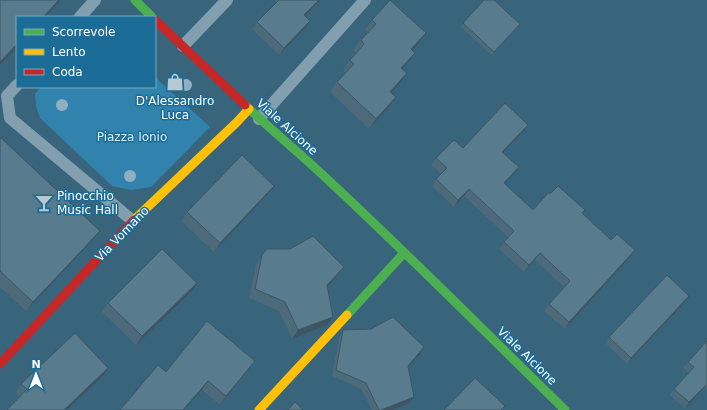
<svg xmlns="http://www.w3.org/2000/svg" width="707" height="410" font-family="'DejaVu Sans',sans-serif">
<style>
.green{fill:#3183ad}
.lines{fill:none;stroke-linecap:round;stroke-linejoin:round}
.lane{stroke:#829faf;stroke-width:12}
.street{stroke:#829faf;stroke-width:12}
.fast{stroke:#4caf50;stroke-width:9}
.slow{stroke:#ffc107;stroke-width:9}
.jam{stroke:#c62828;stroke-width:9}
.tree{fill:#90b0c2}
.wall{fill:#4c6a7a}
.shaded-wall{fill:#3e5663}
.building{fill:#587b8e;stroke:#3e5663}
.labels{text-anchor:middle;stroke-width:3;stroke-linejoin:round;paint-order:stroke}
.poi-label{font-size:12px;fill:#fff;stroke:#1c6c98}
.street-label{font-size:12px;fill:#fff;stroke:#1c6c98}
.park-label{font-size:12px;fill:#d8effb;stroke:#1c6c98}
</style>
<rect width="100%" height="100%" fill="#38647c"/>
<path class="green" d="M 155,77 L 210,127 L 151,187 L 131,190 L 112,186 L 40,118 L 36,106 L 35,94 L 41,87 L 155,87 Z"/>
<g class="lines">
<path class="lane" d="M 183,46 L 227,0"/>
<path class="street" d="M 80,17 L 95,0
M 17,85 L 7,96 L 10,118 L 133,221
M 259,119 L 365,0"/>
<path class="fast" d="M 135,0 L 152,17
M 245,105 C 267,126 290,145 313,166 C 399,245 481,328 565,410
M 347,315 L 404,253"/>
<path class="slow" d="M 134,220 L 237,122 L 249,109
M 259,410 L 347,315"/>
<path class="jam" d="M 155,20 L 245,105
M 0,364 L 134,220"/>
</g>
<g class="tree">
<circle cx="186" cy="85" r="6"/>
<circle cx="62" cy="105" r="6"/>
<circle cx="130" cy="176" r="6"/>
</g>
<path class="wall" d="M 275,0 L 321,0 L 305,16 L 306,28 L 279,55 L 252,29 L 257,22 L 277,2 Z
M 372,20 L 426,33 L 419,43 L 412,50 L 408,63 L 402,69 L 400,83 L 391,93 L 389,107 L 369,129 L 330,92 L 337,82 L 346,73 L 343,70 L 350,60 L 356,53 L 353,50 L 361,40 L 368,33 L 365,30 Z
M 463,23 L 517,28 L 491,55 L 460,26 Z
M 523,132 L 503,153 L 514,174 L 505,184 L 533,210 L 550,194 L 585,210 L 583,213 L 611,240 L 635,250 L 630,257 L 565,329 L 544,311 L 549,304 L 564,287 L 535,260 L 524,272 L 499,249 L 508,237 L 464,196 L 454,207 L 432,186 L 436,179 L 441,174 L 431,165 L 436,158 L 463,148 Z
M 0,137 L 100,231 L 93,240 L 26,311 L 0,287 Z
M 274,186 L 268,194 L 214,252 L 181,221 L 187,212 Z
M 262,255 L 344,267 L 338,275 L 327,287 L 327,325 L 292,339 L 279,311 L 249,298 L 256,264 Z
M 197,283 L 191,292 L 136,345 L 102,312 L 108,303 Z
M 689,296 L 685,302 L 627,364 L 605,343 L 609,337 Z
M 343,330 L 424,347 L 420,354 L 408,367 L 410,403 L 393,410 L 372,410 L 361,389 L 332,376 L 339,337 Z
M 707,341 L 707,390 L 704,388 L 685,409 L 670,395 L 674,389 L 689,373 L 683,368 L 688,362 Z
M 255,361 L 249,369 L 220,405 L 202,390 L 166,372 Z
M 102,377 L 20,397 L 15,392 L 21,384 Z"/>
<path class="shaded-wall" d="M 59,0 L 60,0 L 56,6 L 45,17 L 43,17 Z
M 319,0 L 321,0 L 300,21 L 304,15 Z
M 310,21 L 306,28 L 279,55 L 284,48 Z
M 426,33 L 419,43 L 404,59 L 411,49 Z
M 17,44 L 17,47 L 0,65 L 0,62 Z
M 415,53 L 408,63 L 394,78 L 401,68 Z
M 407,73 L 400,83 L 383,102 L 390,92 Z
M 396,97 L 389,107 L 369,129 L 376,119 Z
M 528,125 L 523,132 L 497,159 L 502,152 Z
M 519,167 L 514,174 L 499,190 L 504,183 Z
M 274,186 L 268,194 L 214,252 L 220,243 Z
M 469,189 L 464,196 L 454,207 L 458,200 Z
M 100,231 L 93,240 L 26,311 L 33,302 Z
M 635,250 L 630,257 L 565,329 L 569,322 Z
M 540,253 L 535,260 L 524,272 L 529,265 Z
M 344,267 L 338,275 L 321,294 L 327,285 Z
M 197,283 L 191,292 L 136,345 L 142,336 Z
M 689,296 L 685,302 L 627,364 L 631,358 Z
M 333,317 L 327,325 L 292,339 L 298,330 Z
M 424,347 L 420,354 L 404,372 L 408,366 Z
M 255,361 L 249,369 L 220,405 L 226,396 Z
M 108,368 L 102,377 L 67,410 L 64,410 Z
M 208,381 L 202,390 L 184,410 L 183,410 Z
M 707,384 L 704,388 L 685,409 L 689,402 Z
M 414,397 L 410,403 L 393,410 L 381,410 Z"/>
<path class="building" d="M 0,0 L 59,0 L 43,17 L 17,17 L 17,44 L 0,62 Z
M 279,0 L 319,0 L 304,15 L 310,21 L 284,48 L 257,22 Z
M 390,0 L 426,33 L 411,49 L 415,53 L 401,68 L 407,73 L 390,92 L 396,97 L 376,119 L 337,82 L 354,64 L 350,60 L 364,44 L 361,40 L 376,24 L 372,20 Z
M 484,0 L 494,0 L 520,24 L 494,52 L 463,23 Z
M 505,103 L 528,125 L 502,152 L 519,167 L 504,183 L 533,210 L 549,192 L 550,194 L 558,186 L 585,210 L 582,213 L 611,240 L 617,234 L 635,250 L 569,322 L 549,304 L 570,281 L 540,253 L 529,265 L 504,242 L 514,231 L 469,189 L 458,200 L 436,179 L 447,168 L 436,158 L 454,140 L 463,148 Z
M 0,137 L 100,231 L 33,302 L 0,271 Z
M 242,155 L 274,186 L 220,243 L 187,212 Z
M 313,236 L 344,267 L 327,285 L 333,317 L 298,330 L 285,302 L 255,289 L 262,255 L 267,249 L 290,249 Z
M 162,249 L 197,283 L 142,336 L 108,303 Z
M 667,275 L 689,296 L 631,358 L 609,337 Z
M 393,317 L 424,347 L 408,366 L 414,397 L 381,410 L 379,410 L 366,383 L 336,370 L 343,330 L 371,329 Z
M 207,321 L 255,361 L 226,396 L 208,381 L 183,410 L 120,410 L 158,365 L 166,372 Z
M 75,333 L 108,368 L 64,410 L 7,410 L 27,389 L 21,384 Z
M 707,341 L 707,384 L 689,402 L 674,389 L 694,367 L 688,362 Z
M 475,378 L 505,406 L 501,410 L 444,410 Z
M 295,402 L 303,410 L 288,410 Z"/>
<defs>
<g id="shop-bare" transform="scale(1.38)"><path d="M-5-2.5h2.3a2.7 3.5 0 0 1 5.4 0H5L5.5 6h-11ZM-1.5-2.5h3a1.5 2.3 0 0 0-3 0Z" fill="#b9c9d1" stroke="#1c6c98" stroke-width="2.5" paint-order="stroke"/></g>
<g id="bar-bare" transform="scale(1.38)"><path d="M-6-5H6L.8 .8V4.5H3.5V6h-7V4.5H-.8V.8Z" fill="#b9c9d1" stroke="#1c6c98" stroke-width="2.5" paint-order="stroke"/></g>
</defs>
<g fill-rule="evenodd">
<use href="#shop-bare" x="175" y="82"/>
<use href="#bar-bare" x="44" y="203"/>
</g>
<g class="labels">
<g class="poi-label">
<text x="175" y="105">D'Alessandro<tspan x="175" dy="14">Luca</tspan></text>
<text x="57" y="200" text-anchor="start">Pinocchio<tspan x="57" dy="14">Music Hall</tspan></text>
</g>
<g class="street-label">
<text transform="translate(287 127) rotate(42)" y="4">Viale Alcione</text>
<text transform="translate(122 234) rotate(-46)" y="4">Via Vomano</text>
<text transform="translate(527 356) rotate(44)" y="4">Viale Alcione</text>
</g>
<g class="park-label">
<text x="132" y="141">Piazza Ionio</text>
</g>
</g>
<rect x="16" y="16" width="140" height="72" fill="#1c6c98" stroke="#77a7c1"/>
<rect x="24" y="29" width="20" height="6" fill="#4caf50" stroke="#77a7c1"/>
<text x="52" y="36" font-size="12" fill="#ffffff">Scorrevole</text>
<rect x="24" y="49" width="20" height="6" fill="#ffc107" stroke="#77a7c1"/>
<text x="52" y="56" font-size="12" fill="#ffffff">Lento</text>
<rect x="24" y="69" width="20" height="6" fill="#c62828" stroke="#77a7c1"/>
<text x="52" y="76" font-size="12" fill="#ffffff">Coda</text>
<g transform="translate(36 374)" stroke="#1c6c98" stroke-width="3" paint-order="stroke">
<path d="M0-3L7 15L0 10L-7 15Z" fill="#ffffff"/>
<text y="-6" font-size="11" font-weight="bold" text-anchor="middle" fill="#ffffff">N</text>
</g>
</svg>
